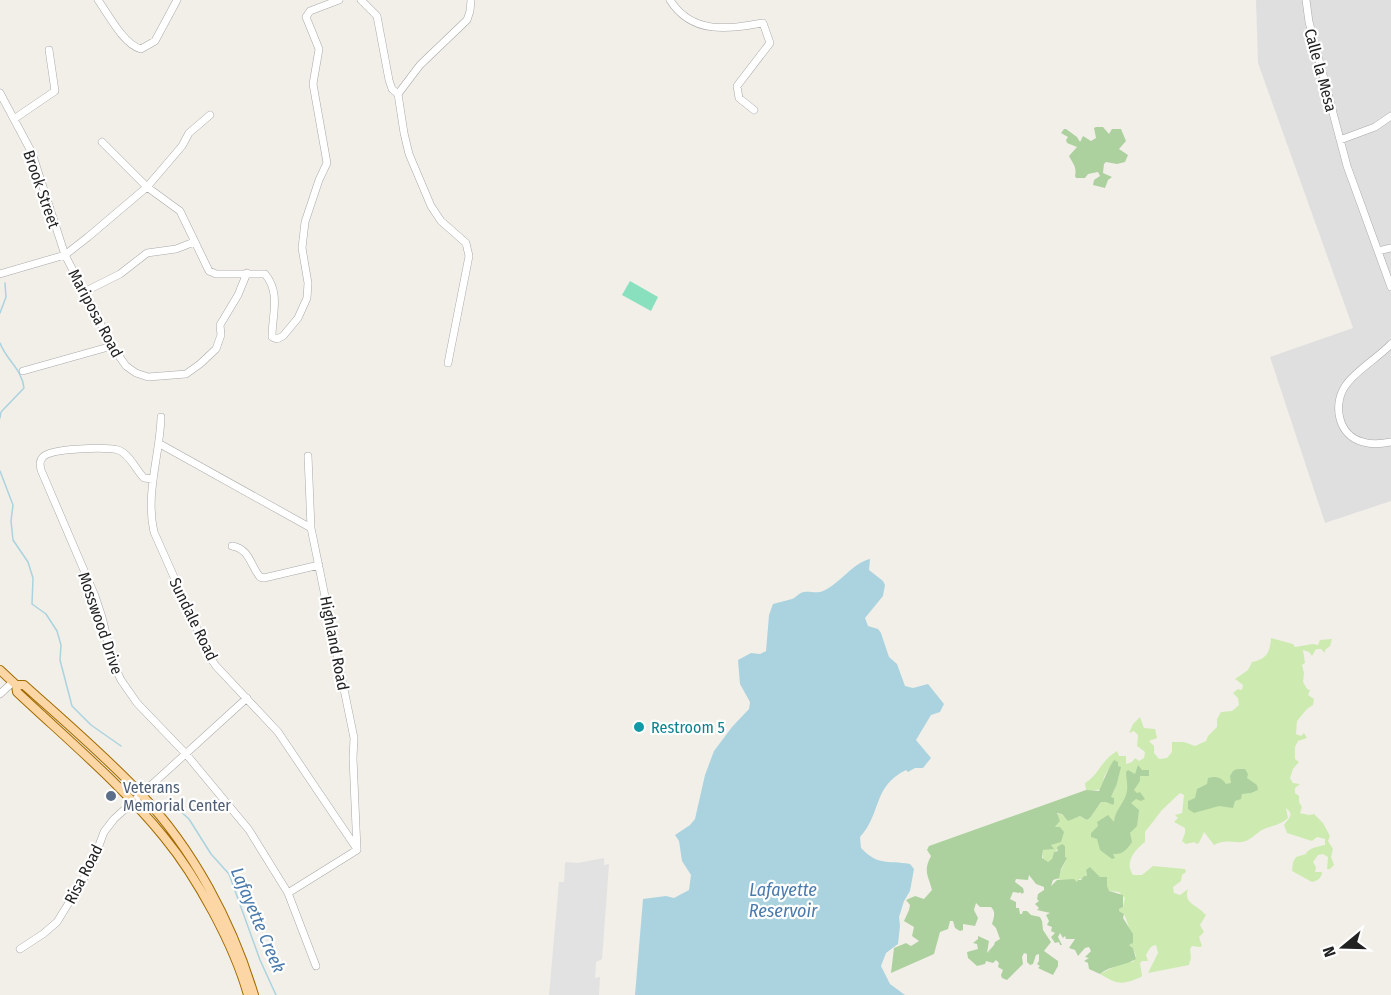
<svg xmlns="http://www.w3.org/2000/svg" width="1391" height="995" font-family="'Fira Sans Condensed',sans-serif">
<style>
.residential{fill:#e0dfdf}
.grass{fill:#cdebb0}
.forest{fill:#add19e}
.pitch{fill:#88e0be}
.parking{fill:#e2e2e2}
.water{fill:#aad3df}
.lines{fill:none;stroke-linecap:round;stroke-linejoin:round}
.stream{stroke:#aad3df;stroke-width:1.5}
.minor-casing{stroke:#a9a9a9;stroke-width:8}
.major-casing{stroke:#a06b00;stroke-width:10}
.minor{stroke:#fff;stroke-width:7}
.major{stroke:#fcd6a4;stroke-width:8}
.culture-dot{fill:#0f9aa8;stroke:#fff;stroke-width:2}
.service-dot{fill:#5c6f8a;stroke:#fff;stroke-width:2}
.labels{text-anchor:middle;stroke-width:4.5;stroke-linejoin:round;paint-order:stroke}
.street-label{font-size:16px;fill:#222;stroke:#fff}
.culture-label{font-size:16px;fill:#0d838f;stroke:#fff;text-anchor:start}
.service-label{font-size:16px;fill:#4e5e75;stroke:#fff;text-anchor:start}
.water-label{font-size:18px;font-style:italic;fill:#4a7aab;stroke:#fff}
</style>
<rect width="100%" height="100%" fill="#f2efe9"/>
<path class="residential" d="M 1256,0 L 1391,0 L 1391,501 L 1325,523 L 1270,357 L 1353,328 L 1258,63 Z"/>
<path class="grass" d="M 1271,638 L 1293,644 L 1295,647 L 1313,644 L 1318,645 L 1320,640 L 1332,639 L 1330,646 L 1325,650 L 1325,653 L 1321,649 L 1316,649 L 1312,656 L 1309,652 L 1303,650 L 1305,663 L 1302,665 L 1304,673 L 1303,682 L 1307,689 L 1310,690 L 1308,695 L 1314,699 L 1313,705 L 1307,709 L 1297,721 L 1296,734 L 1301,736 L 1304,733 L 1307,738 L 1298,741 L 1295,747 L 1295,759 L 1299,762 L 1293,769 L 1290,778 L 1293,783 L 1300,784 L 1295,788 L 1295,793 L 1299,796 L 1299,802 L 1302,807 L 1300,813 L 1309,815 L 1314,814 L 1323,823 L 1330,836 L 1328,841 L 1333,849 L 1331,857 L 1334,865 L 1330,869 L 1327,869 L 1328,857 L 1323,854 L 1318,855 L 1313,862 L 1316,867 L 1315,872 L 1322,872 C 1322,878 1317,881 1312,882 L 1292,871 L 1293,862 L 1296,857 L 1306,854 C 1307,849 1318,846 1325,845 L 1325,839 L 1317,837 L 1312,841 L 1287,833 L 1284,825 C 1288,819 1295,815 1286,808 L 1288,818 C 1279,826 1272,825 1262,830 C 1255,834 1250,841 1242,842 C 1229,843 1226,839 1214,845 L 1204,832 L 1199,843 L 1196,844 L 1195,842 L 1186,844 L 1182,841 L 1185,833 L 1185,828 L 1174,822 L 1178,818 L 1175,815 L 1182,813 L 1184,795 L 1180,793 L 1162,810 L 1145,832 L 1145,842 C 1135,850 1124,862 1133,875 L 1142,875 L 1153,866 L 1185,869 L 1186,872 L 1182,875 L 1181,881 L 1173,887 L 1174,893 L 1180,895 L 1188,889 C 1183,904 1197,904 1206,915 L 1200,925 L 1204,932 L 1199,937 L 1202,946 L 1200,947 L 1192,946 L 1190,949 L 1191,958 L 1189,965 L 1148,973 L 1158,953 L 1156,945 C 1150,946 1149,950 1146,955 L 1148,961 L 1142,961 L 1140,963 L 1142,975 L 1141,977 C 1122,985 1118,985 1100,974 L 1124,962 L 1133,962 L 1136,956 L 1133,948 L 1129,945 C 1133,935 1128,924 1124,914 L 1119,911 L 1118,909 L 1123,907 L 1125,898 L 1119,892 L 1109,891 L 1086,872 L 1087,876 L 1084,876 L 1084,879 L 1079,879 L 1078,882 L 1057,879 L 1066,860 L 1065,857 L 1065,846 L 1054,852 L 1052,860 L 1048,862 L 1043,860 L 1043,850 L 1049,849 L 1050,850 L 1051,848 L 1055,827 L 1060,821 L 1056,815 L 1060,813 L 1068,820 L 1080,816 L 1087,820 L 1090,818 L 1101,802 L 1111,797 L 1117,784 L 1120,770 L 1109,768 L 1104,777 L 1102,789 L 1090,791 L 1086,790 L 1085,783 C 1099,775 1101,760 1117,751 L 1119,756 L 1126,756 L 1126,764 L 1132,762 L 1135,758 L 1139,761 L 1144,758 L 1145,752 L 1137,746 L 1138,735 L 1134,731 L 1129,733 L 1133,724 L 1140,717 L 1144,728 L 1155,729 L 1157,738 L 1149,741 L 1154,746 L 1154,753 L 1159,759 L 1167,758 L 1172,752 L 1172,742 L 1184,742 L 1195,746 L 1206,741 L 1208,736 L 1217,727 L 1217,719 L 1221,712 L 1232,711 L 1239,705 L 1238,698 L 1233,693 L 1238,689 L 1242,690 L 1243,685 L 1235,679 L 1248,670 L 1252,662 C 1267,659 1270,652 1271,638 Z"/>
<path class="forest" d="M 1096,127 L 1103,127 L 1109,134 L 1112,129 L 1121,129 L 1126,141 L 1119,149 L 1128,155 L 1125,162 L 1117,164 L 1106,162 L 1104,164 L 1103,173 L 1112,177 L 1108,180 L 1105,188 L 1093,185 L 1094,180 L 1100,176 L 1098,172 L 1088,174 L 1085,178 L 1076,178 L 1075,176 C 1077,167 1073,164 1069,156 L 1077,147 L 1067,143 L 1066,140 L 1068,137 L 1061,133 L 1064,129 L 1066,129 L 1077,137 L 1080,142 L 1083,136 L 1091,141 L 1096,138 L 1094,128 Z
M 1114,760 L 1118,762 L 1118,766 L 1121,767 L 1117,784 L 1111,797 L 1114,798 L 1114,803 L 1113,805 L 1106,802 L 1101,802 L 1090,818 L 1087,820 L 1080,816 L 1068,821 L 1062,814 L 1057,813 L 1060,821 L 1055,827 L 1060,827 L 1064,832 L 1061,842 L 1051,845 L 1054,849 L 1043,850 L 1042,858 L 1048,862 L 1052,859 L 1054,852 L 1058,851 L 1057,847 L 1062,844 L 1065,846 L 1065,857 L 1067,858 L 1061,869 L 1059,878 L 1053,880 L 1051,886 L 1057,880 L 1074,879 L 1077,882 L 1078,880 L 1081,880 L 1084,876 L 1087,876 L 1086,870 L 1090,867 L 1100,877 L 1107,877 L 1107,886 L 1109,891 L 1123,895 L 1123,907 L 1119,909 L 1119,911 L 1124,914 L 1123,918 L 1133,934 L 1133,943 L 1129,945 L 1133,948 L 1136,959 C 1125,966 1111,965 1100,974 L 1089,969 L 1088,963 L 1084,961 L 1089,958 L 1085,957 L 1091,951 L 1089,947 L 1085,948 L 1078,956 L 1075,950 L 1069,948 L 1075,939 L 1066,939 L 1065,936 L 1063,938 L 1060,933 L 1058,937 L 1062,945 L 1060,945 L 1059,942 L 1055,943 L 1051,937 L 1055,933 L 1051,931 L 1052,927 L 1047,925 L 1049,921 L 1046,915 L 1050,913 L 1037,910 L 1039,908 L 1035,904 L 1039,901 L 1037,899 L 1038,894 L 1044,890 L 1044,887 L 1036,884 L 1029,875 L 1028,880 L 1016,879 L 1015,882 L 1023,888 L 1024,892 L 1022,894 L 1020,892 L 1019,893 L 1013,892 L 1010,899 L 1016,902 L 1016,908 L 1019,908 L 1020,914 L 1022,914 L 1023,911 L 1027,911 L 1031,915 L 1040,917 L 1042,921 L 1043,930 L 1051,942 L 1044,951 L 1058,961 L 1058,966 L 1053,975 L 1038,968 L 1040,966 L 1037,964 L 1039,961 L 1039,954 L 1036,955 L 1033,964 L 1030,965 L 1027,962 L 1027,954 L 1024,953 L 1022,957 L 1023,964 L 1007,980 L 1002,978 L 1001,975 L 1003,970 L 998,967 L 999,963 L 996,960 L 993,963 L 986,961 L 985,964 L 977,966 L 968,958 L 967,952 L 978,949 L 977,944 L 973,943 L 978,939 L 978,936 L 989,941 L 987,953 L 994,945 L 995,942 L 1000,939 L 996,928 L 992,924 C 994,917 996,912 991,907 L 980,907 L 976,903 L 974,910 L 978,918 L 975,926 L 963,924 L 963,930 L 960,931 L 955,928 L 953,921 L 950,921 L 948,929 L 940,932 L 934,954 L 891,973 L 894,948 L 906,943 L 911,946 L 919,941 L 912,936 L 914,927 L 904,921 L 909,910 L 910,905 L 906,900 L 915,896 L 924,899 L 932,890 C 928,875 923,871 931,856 L 927,850 L 929,846 L 1086,790 L 1099,791 C 1103,783 1107,770 1114,760 Z
M 1138,765 L 1142,770 L 1149,770 L 1149,776 L 1140,776 L 1140,781 L 1134,790 L 1137,793 L 1140,792 L 1145,799 L 1141,801 L 1136,799 L 1131,803 L 1139,810 L 1137,826 L 1130,833 L 1132,842 C 1127,849 1123,855 1113,854 L 1115,858 L 1112,859 L 1100,850 L 1097,839 L 1091,837 L 1091,833 L 1098,826 L 1097,822 L 1108,815 L 1114,822 C 1115,809 1125,803 1127,791 C 1128,784 1126,778 1126,772 L 1128,770 L 1135,774 Z
M 1237,769 L 1245,769 L 1248,774 L 1247,778 L 1257,785 L 1258,790 L 1251,793 L 1242,794 L 1241,799 L 1235,801 L 1233,808 L 1219,806 L 1194,813 L 1188,809 L 1188,801 L 1195,798 L 1197,789 L 1207,784 L 1208,778 C 1216,776 1221,777 1226,784 L 1231,783 L 1230,776 L 1233,771 Z"/>
<path class="pitch" d="M 630,281 L 658,297 L 651,311 L 622,295 Z"/>
<path class="parking" d="M 604,858 L 604,865 L 609,864 L 602,959 L 596,962 L 595,978 L 600,977 L 599,995 L 549,995 L 559,882 L 564,882 L 565,862 L 578,863 Z"/>
<path class="water" d="M 870,559 L 869,570 L 883,581 L 885,585 L 883,596 L 865,618 L 868,626 L 878,629 L 881,633 L 889,657 L 897,664 L 905,686 L 913,688 L 928,684 L 944,704 L 940,712 L 931,715 L 916,740 L 931,758 L 923,768 L 915,768 L 908,772 L 906,770 C 872,787 882,813 860,837 L 861,848 C 878,866 887,860 910,864 L 914,869 L 910,891 L 904,901 L 899,917 L 900,926 L 898,944 L 886,953 L 881,966 L 890,984 L 905,995 L 635,995 L 643,899 L 666,896 L 674,898 L 689,890 L 691,875 L 682,861 L 679,841 L 675,835 L 690,825 L 695,819 L 705,775 L 714,751 L 732,727 L 749,709 L 750,702 L 740,684 L 738,660 L 751,653 L 760,654 L 766,651 L 769,615 L 773,604 C 779,602 786,601 792,599 C 797,597 798,593 804,592 C 811,591 816,594 823,591 C 841,583 851,564 870,559 Z"/>
<g class="lines">
<path class="stream" d="M 0,313 L 6,297 L 5,283
M 0,343 C 7,361 22,369 24,388 L 1,412 L 0,418
M 0,471 L 13,505 L 11,521 L 13,540 L 28,562 L 33,578 L 32,604 L 46,614 L 57,631 L 61,645 L 60,660 L 72,706 L 91,725 L 121,746
M 169,801 L 189,819 L 211,854 L 229,874 L 260,960 L 276,995"/>
<g class="minor-casing">
<path id="minor" d="M 98,0 C 108,14 124,45 141,49 L 155,41 L 177,0
M 361,0 L 377,16 L 389,80 L 392,89 L 398,94
M 670,0 C 692,35 728,29 763,23 L 770,43 L 737,86 L 739,98 L 754,110
M 1306,0 L 1309,22 L 1347,166 L 1391,287
M 0,93 L 32,153 L 65,255 L 112,346 L 126,366 L 136,373 L 148,377 L 186,374 L 200,364 L 216,349 L 221,335 L 220,325 L 238,295 L 247,273
M 398,94 L 404,133 L 409,154 L 431,206 L 441,221 L 466,243 L 469,256 L 448,363
M 398,94 L 420,65 L 467,20 L 470,11 L 471,0
M 14,119 L 55,91 L 49,50
M 1340,140 L 1375,127 L 1391,116
M 102,142 L 147,187 L 180,211 L 209,271 L 216,274 L 265,274 C 281,293 272,315 272,337 L 277,339 L 283,336 L 298,318 L 307,298 L 308,283 L 302,248 L 305,222 L 319,180 L 327,163 L 313,84 L 319,49 L 306,17 L 310,11 L 339,0
M 1378,251 L 1391,248
M 0,274 L 65,255 L 88,237 L 147,187 L 182,146 L 189,133 L 210,115
M 84,292 L 120,274 L 147,253 L 176,249 L 194,242
M 1391,344 C 1379,357 1354,372 1346,385 C 1332,404 1338,436 1363,442 C 1372,445 1382,444 1391,442
M 23,371 L 112,346
M 161,417 C 160,455 145,494 154,532 L 209,656 L 216,666 L 278,732 L 357,849
M 160,444 L 311,528 L 354,738 L 353,758 L 357,850 L 288,893
M 308,456 L 311,528
M 153,479 L 144,478 C 136,470 129,453 118,450 C 106,447 51,448 43,457 C 39,461 40,465 41,470 L 95,596 L 102,617 L 113,663 L 121,680 L 137,703 L 186,754 L 249,830 L 288,893 L 316,966
M 232,546 C 250,549 250,565 260,577 L 264,578 L 319,565
M 0,694 L 13,682
M 20,949 L 43,934 L 57,922 L 91,867 L 104,832 L 114,819 L 247,698"/>
</g>
<g class="major-casing">
<path id="major" d="M 0,670 L 16,685 L 17,692 C 67,739 121,784 164,837 C 197,877 234,945 248,995
M 16,685 L 24,685 C 63,720 104,755 141,794 C 193,849 232,922 254,995"/>
</g>
<use href="#minor" class="minor"/>
<use href="#major" class="major"/>
</g>
<circle class="culture-dot" cx="639" cy="727" r="6"/>
<circle class="service-dot" cx="111" cy="796" r="6"/>
<g class="labels">
<g class="street-label">
<text transform="translate(1321 70) rotate(75)" y="6">Calle la Mesa</text>
<text transform="translate(42 189) rotate(71)" y="6">Brook Street</text>
<text transform="translate(96 313) rotate(62)" y="6">Mariposa Road</text>
<text transform="translate(194 619) rotate(64)" y="6">Sundale Road</text>
<text transform="translate(101 623) rotate(71)" y="6">Mosswood Drive</text>
<text transform="translate(335 643) rotate(79)" y="6">Highland Road</text>
<text transform="translate(83 874) rotate(-63)" y="6">Risa Road</text>
</g>
<g class="culture-label">
<text x="651" y="733">Restroom 5</text>
</g>
<g class="service-label">
<text x="123" y="793">Veterans<tspan x="123" dy="18">Memorial Center</tspan></text>
</g>
<g class="water-label">
<text x="783" y="896">Lafayette<tspan x="783" dy="21">Reservoir</tspan></text>
<text transform="translate(258 920) rotate(67)" y="6">Lafayette Creek</text>
</g>
</g>
<g transform="translate(1343 947) rotate(251)" stroke="#ffffff" stroke-width="4.5" paint-order="stroke">
<path d="M0-4.5L10 22L0 15L-10 22Z" fill="#222222"/>
<text y="-9" font-size="16" font-weight="bold" text-anchor="middle" fill="#222222">N</text>
</g>
</svg>
